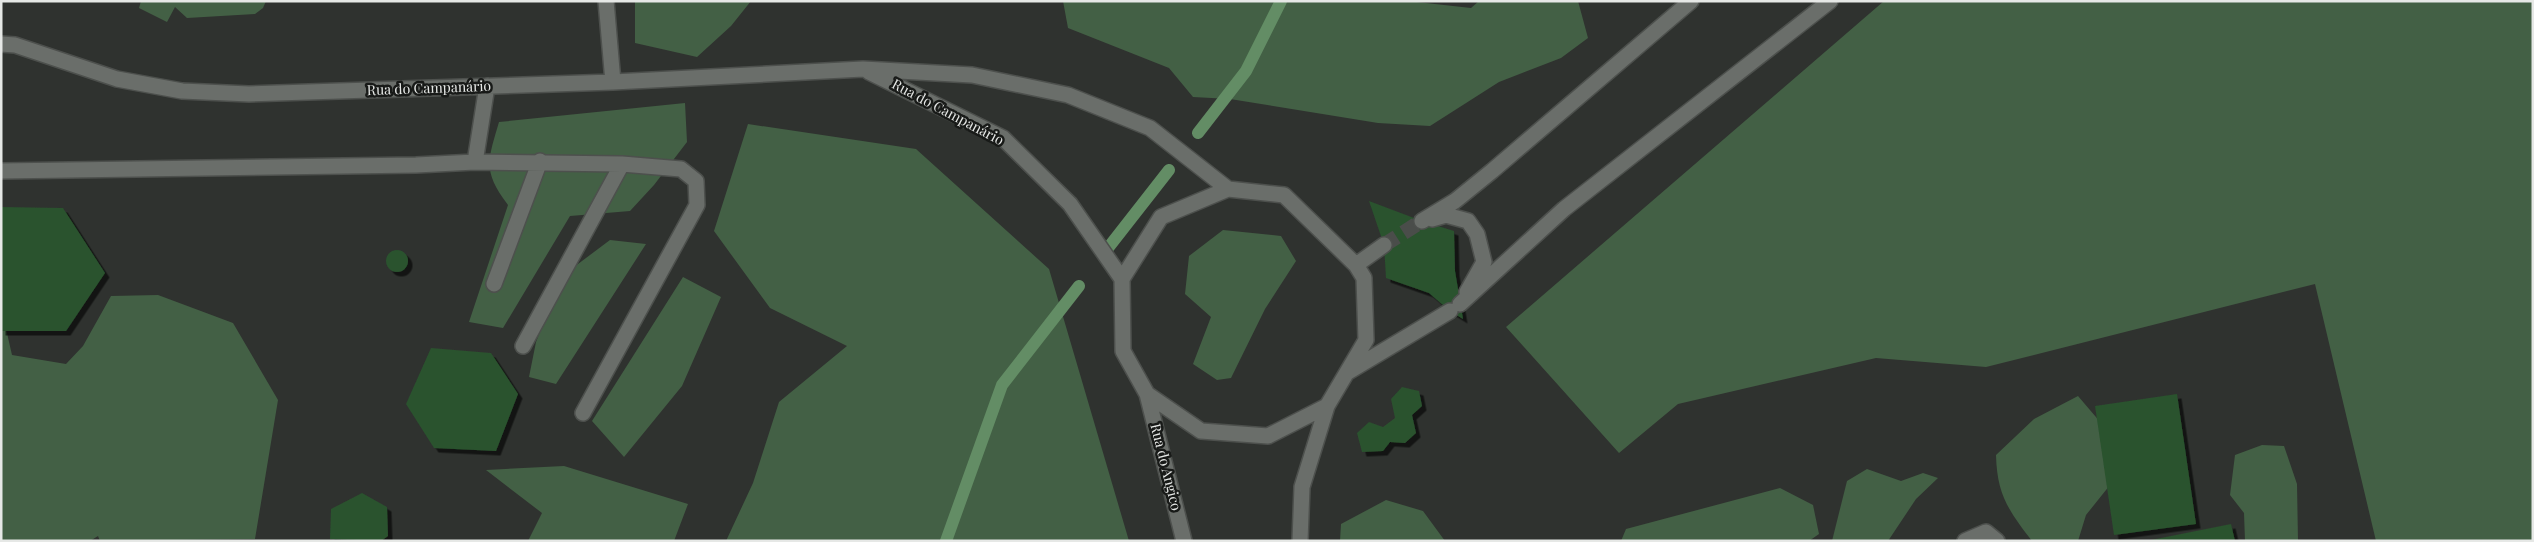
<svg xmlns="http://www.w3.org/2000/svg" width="2534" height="542" font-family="'Playfair Display',serif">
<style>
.green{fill:#436045}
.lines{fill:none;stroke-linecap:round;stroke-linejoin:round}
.stream{stroke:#638d65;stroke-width:12}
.building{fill:#2a522e;filter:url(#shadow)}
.minor-tunnel{stroke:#4a4d4a;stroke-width:15;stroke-dasharray:15 8;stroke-linecap:butt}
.minor-casing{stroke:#4d504d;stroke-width:18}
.minor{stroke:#6a6e6a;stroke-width:15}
.labels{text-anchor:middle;stroke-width:5;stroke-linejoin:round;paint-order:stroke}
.street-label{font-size:14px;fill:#e6e8e6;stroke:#181a18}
</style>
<defs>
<filter id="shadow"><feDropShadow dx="4.5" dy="4.5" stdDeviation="0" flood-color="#0009"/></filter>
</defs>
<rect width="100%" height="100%" fill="#2f322f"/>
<path class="green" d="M 141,1 L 266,1 L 263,8 L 255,14 L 187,18 L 175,7 L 167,22 L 139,8 Z
M 635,1 L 751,1 L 731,26 L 697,57 L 635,43 Z
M 1063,1 L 1408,1 L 1471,8 L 1479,1 L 1578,1 L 1588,38 L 1561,58 L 1499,82 L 1430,126 L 1378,123 L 1230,99 L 1193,97 L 1169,68 L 1068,28 Z
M 1884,1 L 2533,1 L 2533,541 L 2376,541 L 2315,284 L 1986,367 L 1876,358 L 1678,404 L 1619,453 L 1506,327 Z
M 685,103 L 687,142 L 654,185 L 630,211 L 570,216 L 503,328 L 469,322 L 508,205 C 482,171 488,160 499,122 Z
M 748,124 L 916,149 L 1049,269 L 1129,541 L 726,541 L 753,483 L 779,402 L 847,346 L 770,308 L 714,231 Z
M 1223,230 L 1281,236 L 1296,261 L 1265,309 L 1231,378 L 1217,380 L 1193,364 L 1211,317 L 1185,294 L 1189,256 Z
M 610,240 L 646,244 L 556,384 L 529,377 L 536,342 L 562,276 Z
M 683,277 L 721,297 L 682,386 L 624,457 L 592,421 Z
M 158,295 L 233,323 L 278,400 L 255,539 L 100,541 L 98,536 L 90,541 L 1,541 L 1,321 L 4,320 L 12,355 L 66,364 L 83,346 L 111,296 Z
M 2078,396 L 2113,437 L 2114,480 L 2086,515 L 2078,541 L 2032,541 C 2008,510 1997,494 1996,455 L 2034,419 Z
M 2262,445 L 2284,446 L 2297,484 L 2298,541 L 2245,541 L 2244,513 L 2230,495 L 2235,455 Z
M 564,466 L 688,504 L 674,541 L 528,541 L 542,513 L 486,470 Z
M 1867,469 L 1901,481 L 1923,473 L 1938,478 L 1916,499 L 1888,541 L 1832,541 L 1847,481 Z
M 1780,488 L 1813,505 L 1819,534 L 1809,541 L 1621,541 L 1626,529 Z
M 1386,500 L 1423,511 L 1445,541 L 1340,541 L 1341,524 Z"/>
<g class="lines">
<path class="stream" d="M 1198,133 L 1246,71 L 1281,1
M 1108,248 L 1169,170
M 946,541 L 1002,385 L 1079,286"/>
</g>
<path class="building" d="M 1369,201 L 1422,221 L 1454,231 L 1455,271 L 1463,319 L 1450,311 L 1429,293 L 1386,278 L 1384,245 Z
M 1,207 L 63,208 L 105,273 L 66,331 L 1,331 Z
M386 261a11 11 0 1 1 22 0a11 11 0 1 1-22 0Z
M 431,348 L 491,353 L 518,394 L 496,451 L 434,448 L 406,404 Z
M 1402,387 L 1419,391 L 1422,406 L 1412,415 L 1416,433 L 1405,443 L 1390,442 L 1383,451 L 1362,452 L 1357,433 L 1369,422 L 1383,427 L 1395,418 L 1391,399 Z
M 2177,394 L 2196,524 L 2114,535 L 2095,406 Z
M 362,493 L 387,507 L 388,536 L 381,541 L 330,539 L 331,509 Z
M 2231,524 L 2235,541 L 2151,541 L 2151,540 Z"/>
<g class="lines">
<path class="minor-tunnel" d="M 1384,245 L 1422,221"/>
<g class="minor-casing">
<path id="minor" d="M 606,1 L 613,82
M 1,44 L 15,45 L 117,79 L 182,91 L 249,94 L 613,82 L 863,69 L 972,75 L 1068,95 L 1150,128 L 1228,189
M 869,72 L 1003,138 L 1070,204 L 1122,279
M 475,162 L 622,164 L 681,169 L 696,181 L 697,205 L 583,413
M 1,171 L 416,165 L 475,162 L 487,86
M 1228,189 L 1284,195 L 1356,265 L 1364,278 L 1366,340 L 1327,406 L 1268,436 L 1201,431 L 1147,394 L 1123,351 L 1122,279 L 1161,217 Z
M 1432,219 L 1446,215 L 1468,221 L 1477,234 L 1484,262 L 1467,292
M 1422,221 L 1455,201 L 1492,171 L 1691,1
M 1356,265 L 1384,245
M 494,284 L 540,161
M 1460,304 L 1564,209 L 1830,1
M 523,346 L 622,164
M 1348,372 L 1450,311
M 1147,394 L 1184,541
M 1300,541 L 1302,487 L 1327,406
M 1965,541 L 1986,532 L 1997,541"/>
</g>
<use href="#minor" class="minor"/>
</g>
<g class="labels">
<g class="street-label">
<text transform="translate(429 88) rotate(-2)" y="5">Rua do Campanário</text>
<text transform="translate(948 112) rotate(28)" y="5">Rua do Campanário</text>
<text transform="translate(1166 467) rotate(76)" y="5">Rua do Angico</text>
</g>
</g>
<rect width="2534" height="542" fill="none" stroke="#e6e8e6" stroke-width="5"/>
</svg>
